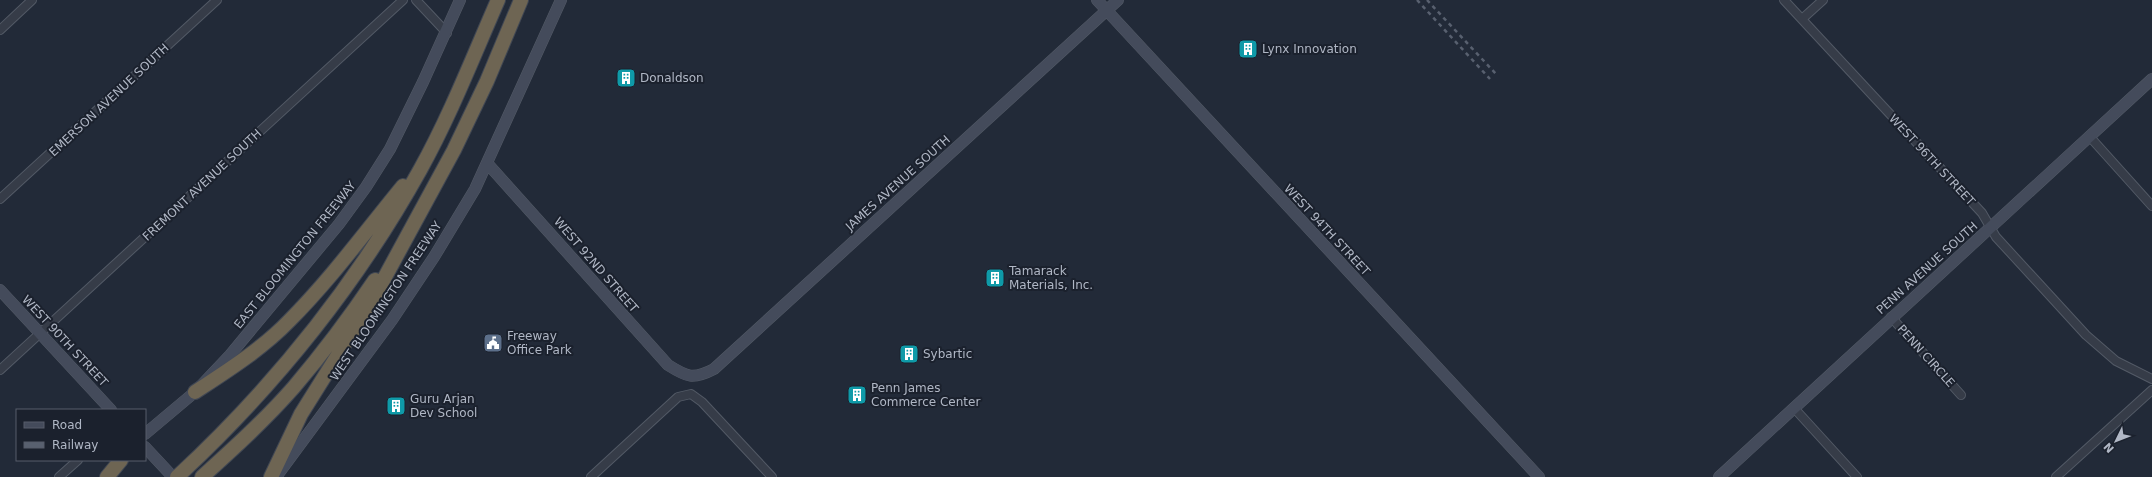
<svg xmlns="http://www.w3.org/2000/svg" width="2152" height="477" font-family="'DejaVu Sans',sans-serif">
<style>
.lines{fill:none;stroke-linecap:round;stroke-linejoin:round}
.street-casing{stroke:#535a66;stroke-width:10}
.secondary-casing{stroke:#535a66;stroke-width:12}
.highway-casing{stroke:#404753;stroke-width:16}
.street{stroke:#363c48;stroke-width:8}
.secondary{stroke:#444b5b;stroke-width:11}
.highway{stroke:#6e6553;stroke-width:14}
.rail{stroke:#58606f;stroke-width:2.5;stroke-dasharray:4 4;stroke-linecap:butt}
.labels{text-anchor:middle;stroke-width:4;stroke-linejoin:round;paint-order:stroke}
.poi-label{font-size:12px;fill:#b0b7c5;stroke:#1b212d;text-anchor:start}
.street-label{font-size:12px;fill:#b0b7c5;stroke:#1b212d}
</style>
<rect width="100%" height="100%" fill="#222a38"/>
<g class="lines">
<g class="street-casing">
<path id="street" d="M 416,0 L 447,33
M 1784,0 L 1982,213 L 1996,237 L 2086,335 L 2116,361 L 2152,379
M 1802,19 L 1823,0
M 0,30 L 32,0
M 2090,137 L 2152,206
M 0,199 L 217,0
M 1891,317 L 1961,395
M 0,370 L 403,0
M 1794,408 L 1857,477
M 59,477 L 78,460
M 591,477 L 678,397 L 691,394 L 702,402 L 772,477
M 2056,477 L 2152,390"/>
</g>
<g class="secondary-casing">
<path id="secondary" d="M 1097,0 L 1539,477
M 487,163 L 668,365 C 687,377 693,380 714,369 L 1118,0
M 0,290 L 111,410
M 145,434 L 195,392 L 230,355 L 339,224 L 366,187 L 390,149 L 423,82 L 460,0
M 145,447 L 173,477
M 276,477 L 392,320 L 434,257 L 475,189 L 561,0
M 1719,477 L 2152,79"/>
</g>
<g class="highway-casing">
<path id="highway" d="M 195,392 C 227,371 262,349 289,321 C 330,280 366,231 403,186
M 107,477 L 121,460
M 177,477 C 274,387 355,287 420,170 C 450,116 473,57 498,0
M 202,477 C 234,448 266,419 294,387 C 323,353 350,317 375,280
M 271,477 L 301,414 L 373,299 L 454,150 L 487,81 L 521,0"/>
</g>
<use href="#street" class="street"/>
<use href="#secondary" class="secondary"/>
<use href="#highway" class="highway"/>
<path class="rail" d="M 1417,0 L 1490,79
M 1427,0 L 1496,74"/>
</g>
<defs>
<g id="building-square" transform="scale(1)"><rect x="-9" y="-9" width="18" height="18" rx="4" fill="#0f9aa8" stroke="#1b212d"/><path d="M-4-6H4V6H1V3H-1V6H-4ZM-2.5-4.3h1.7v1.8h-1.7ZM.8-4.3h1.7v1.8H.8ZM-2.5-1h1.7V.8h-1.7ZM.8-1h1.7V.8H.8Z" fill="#fff"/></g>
<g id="civic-square" transform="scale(1)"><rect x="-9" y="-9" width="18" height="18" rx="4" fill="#5c6f8a" stroke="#1b212d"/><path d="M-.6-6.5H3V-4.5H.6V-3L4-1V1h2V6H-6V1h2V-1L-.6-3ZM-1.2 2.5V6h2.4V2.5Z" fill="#fff"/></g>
</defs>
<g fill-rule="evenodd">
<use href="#building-square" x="1248" y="49"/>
<use href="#building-square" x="626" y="78"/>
<use href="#building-square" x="995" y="278"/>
<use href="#civic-square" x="493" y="343"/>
<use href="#building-square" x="909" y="354"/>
<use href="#building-square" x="857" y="395"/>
<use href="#building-square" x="396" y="406"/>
</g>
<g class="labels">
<g class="poi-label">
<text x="1262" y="53">Lynx Innovation</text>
<text x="640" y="82">Donaldson</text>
<text x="1009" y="275">Tamarack<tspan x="1009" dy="14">Materials, Inc.</tspan></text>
<text x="507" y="340">Freeway<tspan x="507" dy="14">Office Park</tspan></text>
<text x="923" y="358">Sybartic</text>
<text x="871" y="392">Penn James<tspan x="871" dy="14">Commerce Center</tspan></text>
<text x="410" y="403">Guru Arjan<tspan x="410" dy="14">Dev School</tspan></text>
</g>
<g class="street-label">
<text transform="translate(109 100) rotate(-43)" y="4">EMERSON AVENUE SOUTH</text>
<text transform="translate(1932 160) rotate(47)" y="4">WEST 96TH STREET</text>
<text transform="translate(898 183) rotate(-42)" y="4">JAMES AVENUE SOUTH</text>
<text transform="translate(202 185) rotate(-43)" y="4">FREMONT AVENUE SOUTH</text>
<text transform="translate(1327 230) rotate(47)" y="4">WEST 94TH STREET</text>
<text transform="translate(295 255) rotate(-51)" y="4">EAST BLOOMINGTON FREEWAY</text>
<text transform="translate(596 265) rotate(49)" y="4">WEST 92ND STREET</text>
<text transform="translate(1927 268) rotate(-42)" y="4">PENN AVENUE SOUTH</text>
<text transform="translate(386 301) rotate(-56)" y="4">WEST BLOOMINGTON FREEWAY</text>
<text transform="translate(65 341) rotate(47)" y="4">WEST 90TH STREET</text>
<text transform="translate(1926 356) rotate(48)" y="4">PENN CIRCLE</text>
</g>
</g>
<rect x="16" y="409" width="130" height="52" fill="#1b212d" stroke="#575d6a"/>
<rect x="24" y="422" width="20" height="6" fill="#444b5b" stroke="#575d6a"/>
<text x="52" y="429" font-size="12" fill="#b0b7c5">Road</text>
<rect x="24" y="442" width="20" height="6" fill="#58606f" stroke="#575d6a"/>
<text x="52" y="449" font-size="12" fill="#b0b7c5">Railway</text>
<g transform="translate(2116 441) rotate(227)" stroke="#1b212d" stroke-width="3" paint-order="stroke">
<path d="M0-3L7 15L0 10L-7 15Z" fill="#b0b7c5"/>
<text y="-6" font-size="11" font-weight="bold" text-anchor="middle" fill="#b0b7c5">N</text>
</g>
</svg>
